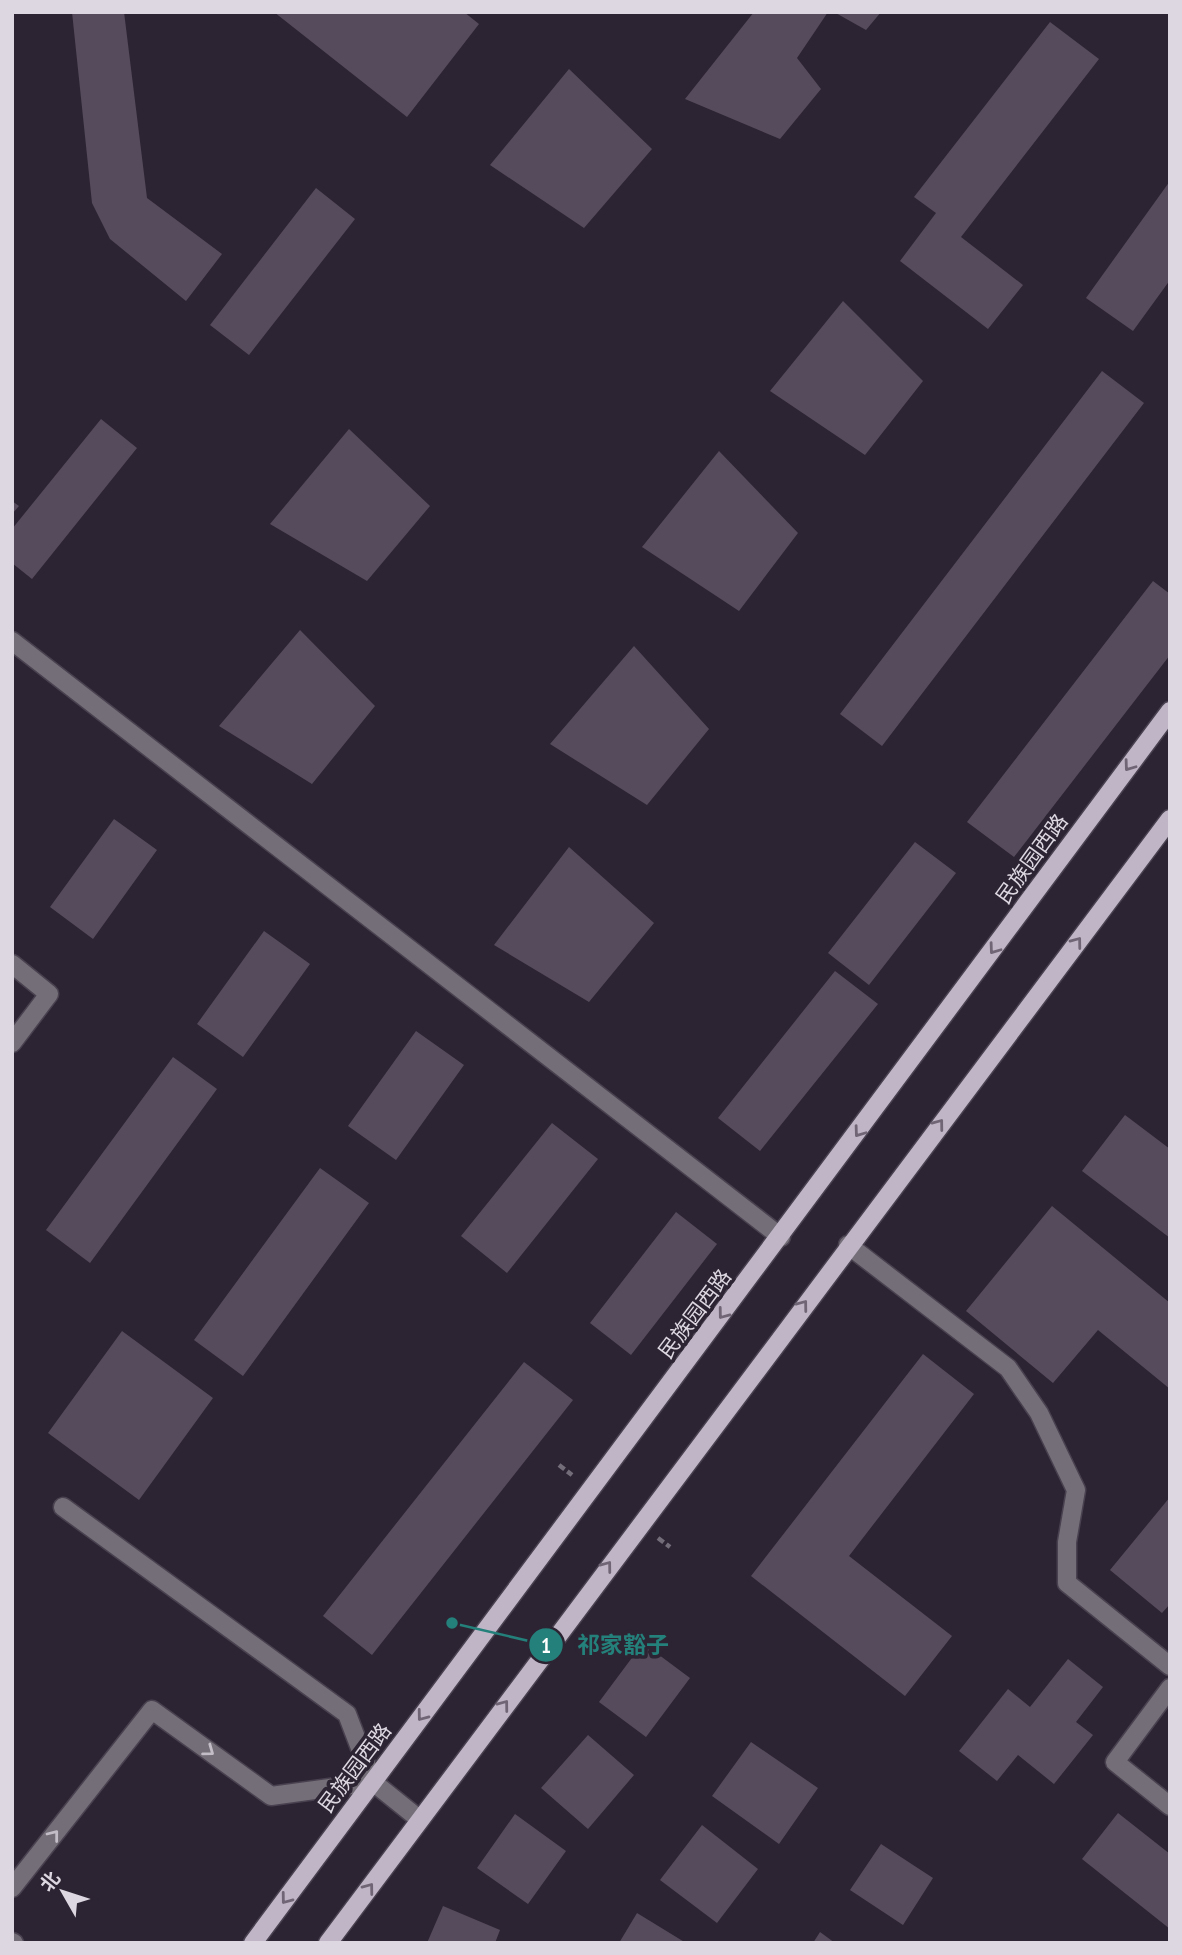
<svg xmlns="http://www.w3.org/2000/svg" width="1182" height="1955" font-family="'PT Sans Narrow','Noto Sans SC',sans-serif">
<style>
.building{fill:#554b5c}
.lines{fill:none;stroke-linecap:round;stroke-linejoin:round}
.minor-casing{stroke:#49414f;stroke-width:21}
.major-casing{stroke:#49414f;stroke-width:21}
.path{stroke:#736c79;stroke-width:4.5;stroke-dasharray:7 3.5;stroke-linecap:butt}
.minor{stroke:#736e77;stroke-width:18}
.major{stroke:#bfb5c6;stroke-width:18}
.oneway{stroke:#6f6575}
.oneway2{stroke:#c2bdc6}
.labels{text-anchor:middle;stroke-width:7;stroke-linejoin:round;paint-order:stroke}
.street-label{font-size:21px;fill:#dcd7e1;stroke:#2d2433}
.leader{fill:none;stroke:#24807a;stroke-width:2.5}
.callout-dot{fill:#24807a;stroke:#2d2433;stroke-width:2.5}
.mark-label{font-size:21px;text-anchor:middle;font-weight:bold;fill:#fff}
.callout-label{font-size:23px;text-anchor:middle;font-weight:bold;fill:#24807a;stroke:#2d2433;stroke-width:7;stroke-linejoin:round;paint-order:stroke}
</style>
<rect width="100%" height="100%" fill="#2d2433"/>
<path class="building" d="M 72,12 L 124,12 L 147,198 L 222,254 L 186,301 L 110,239 L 92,203 Z
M 274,12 L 464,12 L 479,24 L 407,117 Z
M 754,12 L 828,12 L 797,58 L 821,89 L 780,139 L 685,99 Z
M 834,12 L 881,12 L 866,30 Z
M 1050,22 L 1099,59 L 961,237 L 1023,285 L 988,329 L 900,261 L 936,213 L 914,197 Z
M 569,69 L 652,149 L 584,228 L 490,165 Z
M 1170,181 L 1170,280 L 1133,331 L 1086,298 Z
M 316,188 L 355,219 L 249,355 L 210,325 Z
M 843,301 L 923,381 L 865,455 L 770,391 Z
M 1102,371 L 1144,403 L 882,746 L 840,714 Z
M 101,419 L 137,448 L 32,579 L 12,563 L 12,529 Z
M 349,429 L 430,506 L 367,581 L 270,524 Z
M 719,451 L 798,533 L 739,611 L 642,547 Z
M 12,501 L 19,506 L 12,514 Z
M 1153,581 L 1170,594 L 1170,655 L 1014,857 L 967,822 Z
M 300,630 L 375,706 L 312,784 L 219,726 Z
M 634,646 L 709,729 L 647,805 L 550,744 Z
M 114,819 L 157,850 L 93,939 L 50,907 Z
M 915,842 L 956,873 L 869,985 L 828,953 Z
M 569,847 L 654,923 L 589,1002 L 494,945 Z
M 264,931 L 310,964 L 243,1057 L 197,1024 Z
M 835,971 L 878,1004 L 760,1151 L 718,1118 Z
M 416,1031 L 464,1065 L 396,1160 L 348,1126 Z
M 173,1057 L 217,1089 L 90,1263 L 46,1230 Z
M 1125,1115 L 1170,1149 L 1170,1238 L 1082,1171 Z
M 552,1123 L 598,1159 L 507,1273 L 461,1236 Z
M 320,1168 L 369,1203 L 243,1376 L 194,1340 Z
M 1052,1206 L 1170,1303 L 1170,1389 L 1098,1330 L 1053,1383 L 966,1311 Z
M 676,1212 L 717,1244 L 631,1355 L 590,1323 Z
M 122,1331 L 213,1398 L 139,1500 L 48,1433 Z
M 923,1354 L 974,1394 L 849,1556 L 952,1636 L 905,1696 L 751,1576 Z
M 524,1362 L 573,1400 L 372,1655 L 323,1616 Z
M 1170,1497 L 1170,1604 L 1162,1613 L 1110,1570 Z
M 643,1643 L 690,1678 L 646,1737 L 599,1702 Z
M 1068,1659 L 1103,1687 L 1076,1722 L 1093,1735 L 1054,1784 L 1018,1755 L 997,1781 L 959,1751 L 1008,1689 L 1030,1707 Z
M 588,1735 L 634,1775 L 588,1829 L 541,1788 Z
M 751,1742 L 818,1788 L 779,1844 L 712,1796 Z
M 1118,1813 L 1170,1854 L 1170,1929 L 1082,1859 Z
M 515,1814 L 566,1851 L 528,1904 L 477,1868 Z
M 702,1825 L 758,1869 L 717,1923 L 660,1880 Z
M 881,1844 L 933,1878 L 903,1925 L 850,1890 Z
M 443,1906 L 500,1930 L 495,1943 L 427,1943 Z
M 637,1913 L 686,1943 L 619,1943 Z
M 820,1932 L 835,1943 L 813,1943 Z"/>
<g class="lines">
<g class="minor-casing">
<path id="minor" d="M 12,641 L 781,1237
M 12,964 L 49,994 L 12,1043
M 848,1245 L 1008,1368 L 1039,1413 L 1076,1490 L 1067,1542 L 1067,1583 L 1170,1666
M 63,1507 L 347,1714 L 373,1782 L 419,1819
M 1170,1688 L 1115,1762 L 1170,1806
M 12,1888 L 152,1710 L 271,1796 L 373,1782
M 12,1942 L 14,1943"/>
</g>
<g class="major-casing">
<path id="major" d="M 253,1943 L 1170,711
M 328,1943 L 1170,819"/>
</g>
<path class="path" d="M 559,1465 L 572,1475
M 658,1538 L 670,1547"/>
<use href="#minor" class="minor"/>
<use href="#major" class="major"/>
</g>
<defs><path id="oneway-chevron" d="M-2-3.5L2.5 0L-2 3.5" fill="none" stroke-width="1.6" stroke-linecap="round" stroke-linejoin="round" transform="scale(1.75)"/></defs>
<g class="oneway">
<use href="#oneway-chevron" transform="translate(1129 766) rotate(126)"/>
<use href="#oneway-chevron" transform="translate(1077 942) rotate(-53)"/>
<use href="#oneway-chevron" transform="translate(994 949) rotate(126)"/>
<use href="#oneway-chevron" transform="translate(939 1124) rotate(-53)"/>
<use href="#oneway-chevron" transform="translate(859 1132) rotate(126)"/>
<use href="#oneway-chevron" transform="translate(803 1305) rotate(-53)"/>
<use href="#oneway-chevron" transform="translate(723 1314) rotate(127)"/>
<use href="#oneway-chevron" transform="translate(607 1566) rotate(-53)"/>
<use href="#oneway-chevron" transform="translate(504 1705) rotate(-53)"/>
<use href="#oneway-chevron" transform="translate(422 1716) rotate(127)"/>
<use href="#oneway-chevron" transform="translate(369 1888) rotate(-53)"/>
<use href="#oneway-chevron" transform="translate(286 1899) rotate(127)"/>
</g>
<g class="oneway2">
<use href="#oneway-chevron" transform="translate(209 1751) rotate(36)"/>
<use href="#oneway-chevron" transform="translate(54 1835) rotate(-52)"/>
</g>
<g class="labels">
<g class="street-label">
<text transform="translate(1032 859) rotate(-54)" y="7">民族园西路</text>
<text transform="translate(695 1314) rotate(-53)" y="7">民族园西路</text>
<text transform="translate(355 1768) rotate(-53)" y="7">民族园西路</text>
</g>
</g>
<path class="leader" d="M452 1623L546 1645"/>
<g class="callout-dot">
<circle cx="452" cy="1623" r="7"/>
<circle cx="546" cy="1645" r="18"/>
</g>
<g class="mark-label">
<text x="546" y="1653">1</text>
</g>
<g class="callout-label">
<text x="623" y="1653">祁家豁子</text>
</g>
<rect width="1182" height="1955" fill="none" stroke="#dcd7e1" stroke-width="28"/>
<g transform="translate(63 1892) rotate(309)" stroke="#2d2433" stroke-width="5" paint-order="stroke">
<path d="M0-5L12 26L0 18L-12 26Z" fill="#dcd7e1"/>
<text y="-10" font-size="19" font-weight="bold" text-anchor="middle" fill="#dcd7e1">北</text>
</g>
</svg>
